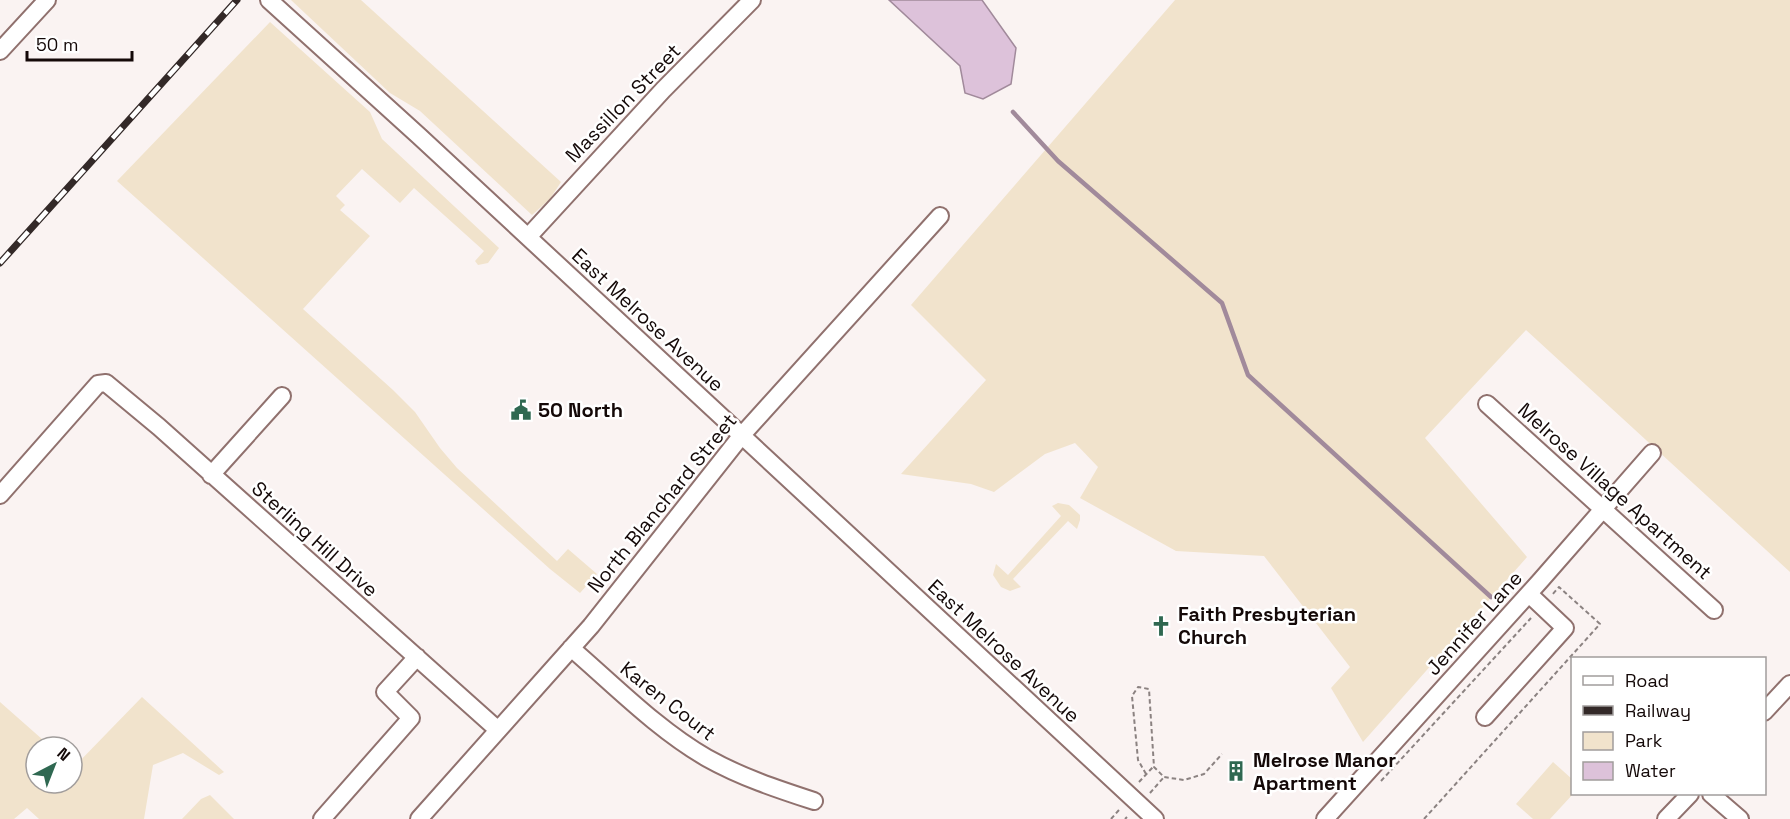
<svg xmlns="http://www.w3.org/2000/svg" width="1790" height="819" font-family="'Space Grotesk',sans-serif">
<style>
.green{fill:#f1e3cc}
.water{fill:#ddc2da;stroke:#a18a9b;stroke-width:1.5}
.lines{fill:none;stroke-linecap:round;stroke-linejoin:round}
.stream{stroke:#a18a9b;stroke-width:4.5}
.minor-casing{stroke:#90716e;stroke-width:20}
.path{stroke:#8b8281;stroke-width:2;stroke-dasharray:4.5 3;stroke-linecap:butt}
.minor{stroke:#fff;stroke-width:16}
.rail-casing{stroke:#332928;stroke-width:7}
.rail{stroke:#fff;stroke-width:4.5;stroke-dasharray:14;stroke-linecap:butt}
.labels{text-anchor:middle;stroke-width:5;stroke-linejoin:round;paint-order:stroke}
.street-label{font-size:20px;fill:#140908;stroke:#fff}
.poi-label{font-size:20px;font-weight:bold;fill:#140908;stroke:#fff;text-anchor:start}
</style>
<rect width="100%" height="100%" fill="#faf3f2"/>
<path class="green" d="M 291,0 L 361,0 L 561,182 L 550,199 L 532,215 L 420,111 L 390,93 Z
M 1175,0 L 1790,0 L 1790,572 L 1526,330 L 1425,438 L 1527,557 L 1363,742 L 1331,688 L 1350,667 L 1264,556 L 1176,551 L 1080,498 L 1098,467 L 1075,443 L 1045,454 L 994,492 L 971,484 L 901,474 L 986,380 L 911,305 Z
M 270,22 L 370,112 L 382,139 L 499,248 L 488,263 L 478,265 L 475,261 L 484,251 L 414,188 L 400,203 L 362,169 L 336,196 L 345,205 L 340,210 L 370,236 L 303,309 L 393,390 L 415,412 L 440,448 L 457,468 L 557,561 L 568,549 L 597,574 L 580,593 L 550,569 L 117,181 Z
M 1058,503 L 1069,505 L 1080,515 L 1080,520 L 1077,529 L 1068,521 L 1013,579 L 1021,587 L 1010,591 L 1001,587 L 993,575 L 996,564 L 1008,575 L 1061,516 L 1052,506 Z
M 142,697 L 224,772 L 219,775 L 183,753 L 153,765 L 144,819 L 39,819 L 27,808 L 14,819 L 0,819 L 0,702 L 51,747 L 36,747 L 36,783 L 72,783 L 72,766 L 74,767 Z
M 1553,762 L 1572,779 L 1573,794 L 1550,819 L 1533,819 L 1516,804 Z
M 210,795 L 234,819 L 182,819 L 201,799 Z"/>
<path class="water" d="M 889,0 L 982,0 L 1016,48 L 1011,84 L 983,99 L 965,93 L 960,66 Z"/>
<g class="lines">
<path class="stream" d="M 1013,112 L 1058,161 L 1222,303 L 1248,375 L 1491,597"/>
<g class="minor-casing">
<path id="minor" d="M 269,0 L 419,136 L 1155,819
M 0,51 L 47,0
M 528,237 L 663,90 L 752,0
M 1487,404 L 1714,610
M 211,475 L 282,396
M 0,495 L 98,384 L 106,383 L 159,427 L 498,730
M 571,648 C 614,685 658,730 707,758 C 741,777 777,789 814,801
M 1764,712 L 1790,684
M 1485,717 L 1565,628 L 1529,594
M 1711,794 L 1740,819
M 322,819 L 411,718 L 385,692 L 417,657
M 419,819 L 591,626 L 742,435 L 940,216
M 1325,819 L 1541,580 L 1652,453
M 1666,819 L 1690,794"/>
</g>
<path class="path" d="M 1146,774 L 1138,760 L 1132,696 L 1138,687 L 1149,689 L 1154,767 L 1164,777 L 1184,780 L 1204,774 L 1222,754
M 1381,781 L 1531,618
M 1139,782 L 1153,767
M 1150,793 L 1164,777
M 1111,819 L 1119,810
M 1125,819 L 1127,817
M 1424,819 L 1600,624 L 1559,587 L 1551,596"/>
<use href="#minor" class="minor"/>
<g class="rail-casing">
<path id="rail" d="M 0,263 L 237,0"/>
</g>
<use href="#rail" class="rail"/>
</g>
<defs>
<g id="civic-bare" transform="scale(1.62)"><path d="M-.6-6.5H3V-4.5H.6V-3L4-1V1h2V6H-6V1h2V-1L-.6-3ZM-1.2 2.5V6h2.4V2.5Z" fill="#2f6851" stroke="#fff" stroke-width="2.5" paint-order="stroke"/></g>
<g id="church-bare" transform="scale(1.62)"><path d="M-1.2-6h2.4v3.5h3.3v2.4h-3.3V6h-2.4V-.1h-3.3v-2.4h3.3Z" fill="#2f6851" stroke="#fff" stroke-width="2.5" paint-order="stroke"/></g>
<g id="building-bare" transform="scale(1.62)"><path d="M-4-6H4V6H1V3H-1V6H-4ZM-2.5-4.3h1.7v1.8h-1.7ZM.8-4.3h1.7v1.8H.8ZM-2.5-1h1.7V.8h-1.7ZM.8-1h1.7V.8H.8Z" fill="#2f6851" stroke="#fff" stroke-width="2.5" paint-order="stroke"/></g>
</defs>
<g fill-rule="evenodd">
<use href="#civic-bare" x="521" y="410"/>
<use href="#church-bare" x="1161" y="626"/>
<use href="#building-bare" x="1236" y="771"/>
</g>
<g class="labels">
<g class="street-label">
<text transform="translate(623 103) rotate(-46)" y="7">Massillon Street</text>
<text transform="translate(648 320) rotate(43)" y="7">East Melrose Avenue</text>
<text transform="translate(1615 491) rotate(42)" y="7">Melrose Village Apartment</text>
<text transform="translate(662 503) rotate(-51)" y="7">North Blanchard Street</text>
<text transform="translate(315 539) rotate(42)" y="7">Sterling Hill Drive</text>
<text transform="translate(1474 623) rotate(-48)" y="7">Jennifer Lane</text>
<text transform="translate(1004 651) rotate(43)" y="7">East Melrose Avenue</text>
<text transform="translate(668 701) rotate(38)" y="7">Karen Court</text>
</g>
<g class="poi-label">
<text x="538" y="417">50 North</text>
<text x="1178" y="621">Faith Presbyterian<tspan x="1178" dy="23">Church</tspan></text>
<text x="1253" y="767">Melrose Manor<tspan x="1253" dy="23">Apartment</tspan></text>
</g>
</g>
<rect x="1571" y="657" width="195" height="138" fill="#ffffff" stroke="#a19d9c" stroke-width="1.5"/>
<rect x="1583" y="676" width="30" height="9" fill="#ffffff" stroke="#a19d9c" stroke-width="1.5"/>
<text x="1625" y="687" font-size="18" fill="#140908">Road</text>
<rect x="1583" y="706" width="30" height="9" fill="#332928" stroke="#a19d9c" stroke-width="1.5"/>
<text x="1625" y="717" font-size="18" fill="#140908">Railway</text>
<rect x="1583" y="732" width="30" height="18" fill="#f1e3cc" stroke="#a19d9c" stroke-width="1.5"/>
<text x="1625" y="747" font-size="18" fill="#140908">Park</text>
<rect x="1583" y="762" width="30" height="18" fill="#ddc2da" stroke="#a19d9c" stroke-width="1.5"/>
<text x="1625" y="777" font-size="18" fill="#140908">Water</text>
<g transform="translate(54 765) rotate(42)"><circle r="28" fill="#ffffff" stroke="#a19d9c" stroke-width="1.5"/>
<path d="M0-4.5L10 22L0 15L-10 22Z" fill="#2f6851"/>
<text y="-9" font-size="16" font-weight="bold" text-anchor="middle" fill="#140908">N</text>
</g>
<path d="M27 51v9h105v-9" fill="none" stroke="#140908" stroke-width="3"/>
<text x="36" y="51" font-size="18" fill="#140908" stroke="#ffffff" stroke-width="4.5" paint-order="stroke">50 m</text>
</svg>
